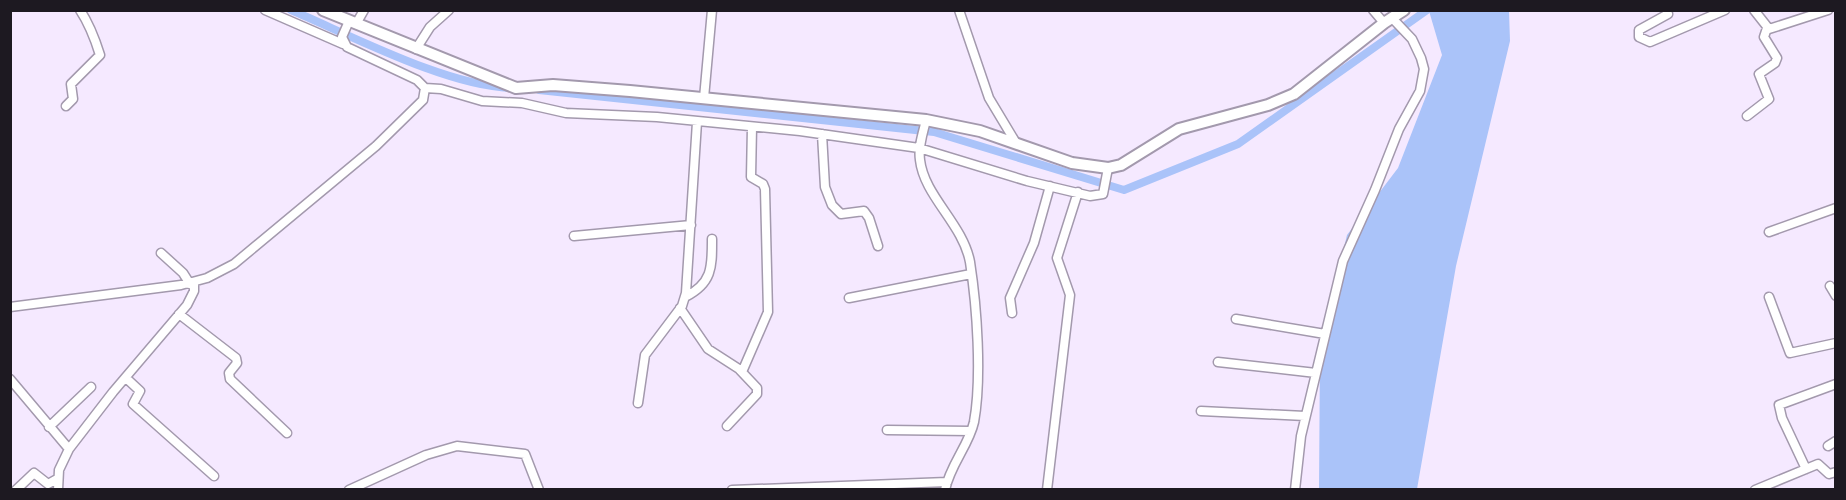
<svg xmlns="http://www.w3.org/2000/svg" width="1846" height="500" font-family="Barlow,sans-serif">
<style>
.water{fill:#aac3f9}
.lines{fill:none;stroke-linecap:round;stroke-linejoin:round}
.canal{stroke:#aac3f9;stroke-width:8}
.minor-casing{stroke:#a399ad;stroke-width:11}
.tertiary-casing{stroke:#a399ad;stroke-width:14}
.minor{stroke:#fff;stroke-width:8}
.tertiary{stroke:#fff;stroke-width:10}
</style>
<rect width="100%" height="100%" fill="#f5e9ff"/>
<path class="water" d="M 1429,11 L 1509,11 L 1510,41 L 1456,266 L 1417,489 L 1319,490 L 1320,347 L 1347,235 L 1398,168 L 1442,55 Z"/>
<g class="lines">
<path class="canal" d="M 291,10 C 352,36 449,87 513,88
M 539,90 L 934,132 L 1124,190 L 1238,144 L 1427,10"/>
<g class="minor-casing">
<path id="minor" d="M 265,10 L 343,44
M 959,10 L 989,98 L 1016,143
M 1373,10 L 1384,23
M 1754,10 L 1769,29 L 1828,10
M 1668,14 L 1639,30 L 1639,37 L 1650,42 L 1725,10
M 356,24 L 364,10
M 416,49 L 430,27 L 449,10
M 425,88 L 441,89 L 482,101 L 522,103 L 566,113 L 657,117 L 800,131 L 919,148 L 1027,181 L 1090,196 L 1103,194 L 1108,168
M 704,98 L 712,10
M 66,106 L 73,99 L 71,84 L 100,55 C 95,39 90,25 80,10
M 1747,116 L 1769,99 L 1759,74 L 1775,63 L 1777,58 L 1764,37 L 1767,28
M 926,120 C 923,133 918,146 920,160 C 924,196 963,224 970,262 C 977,307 982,378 974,422 C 969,445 950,465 945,490
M 822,134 L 825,187 L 832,205 L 841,214 L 864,211 L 869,218 L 878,246
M 1769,232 L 1836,208
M 574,236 L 691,225
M 161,253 L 183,273 L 190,284
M 1830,286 L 1836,296
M 685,297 C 713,283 712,266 712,239
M 1769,297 L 1790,353 L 1836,343
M 849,298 L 971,274
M 10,307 L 181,285 L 207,278 L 234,264 L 376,146 L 423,100 L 425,88 L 417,80 L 347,47 L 342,37 L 349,21
M 680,308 L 708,349 L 739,369 L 757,388 L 757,394 L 727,426
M 1012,313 L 1010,298 L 1034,243 L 1050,186
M 179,314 L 236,358 L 237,363 L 229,373 L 230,379 L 287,433
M 1236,319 L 1325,334
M 1218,362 L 1316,373
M 742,372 L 768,312 L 765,189 L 763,184 L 751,177 L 752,127
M 126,378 L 140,391 L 133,404 L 214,476
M 10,379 L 69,449
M 638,403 L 645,355 L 682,306 L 686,293 L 697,122
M 1201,411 L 1305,416
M 49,427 L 91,387
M 887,430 L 971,431
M 1828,446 L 1836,441
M 1806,469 L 1782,418 L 1779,405 L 1836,384
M 16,490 L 34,473 L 48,484 L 57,479
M 58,490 L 59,470 L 69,449 L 113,392 L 187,305 L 194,291 L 194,283
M 349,490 L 426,455 L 457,446 L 525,454 L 539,490
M 732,490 L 947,482
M 1047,490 L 1070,295 L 1057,258 L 1078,192
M 1295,490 L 1301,436 L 1343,261 L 1375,190 L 1399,129 L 1420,91 L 1424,69 L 1421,58 L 1412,39 L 1392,18
M 1755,490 L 1818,464 L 1829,474 L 1836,472"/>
</g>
<g class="tertiary-casing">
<path id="tertiary" d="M 323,10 L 516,88 L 553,85 L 630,91 L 926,120 L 980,131 L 1072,163 L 1108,168 L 1121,165 L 1179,129 L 1268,105 L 1294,94 L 1384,23 L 1404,10"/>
</g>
<use href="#minor" class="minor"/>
<use href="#tertiary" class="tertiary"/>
</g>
<rect width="1846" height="500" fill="none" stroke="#1d1921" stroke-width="24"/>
</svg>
